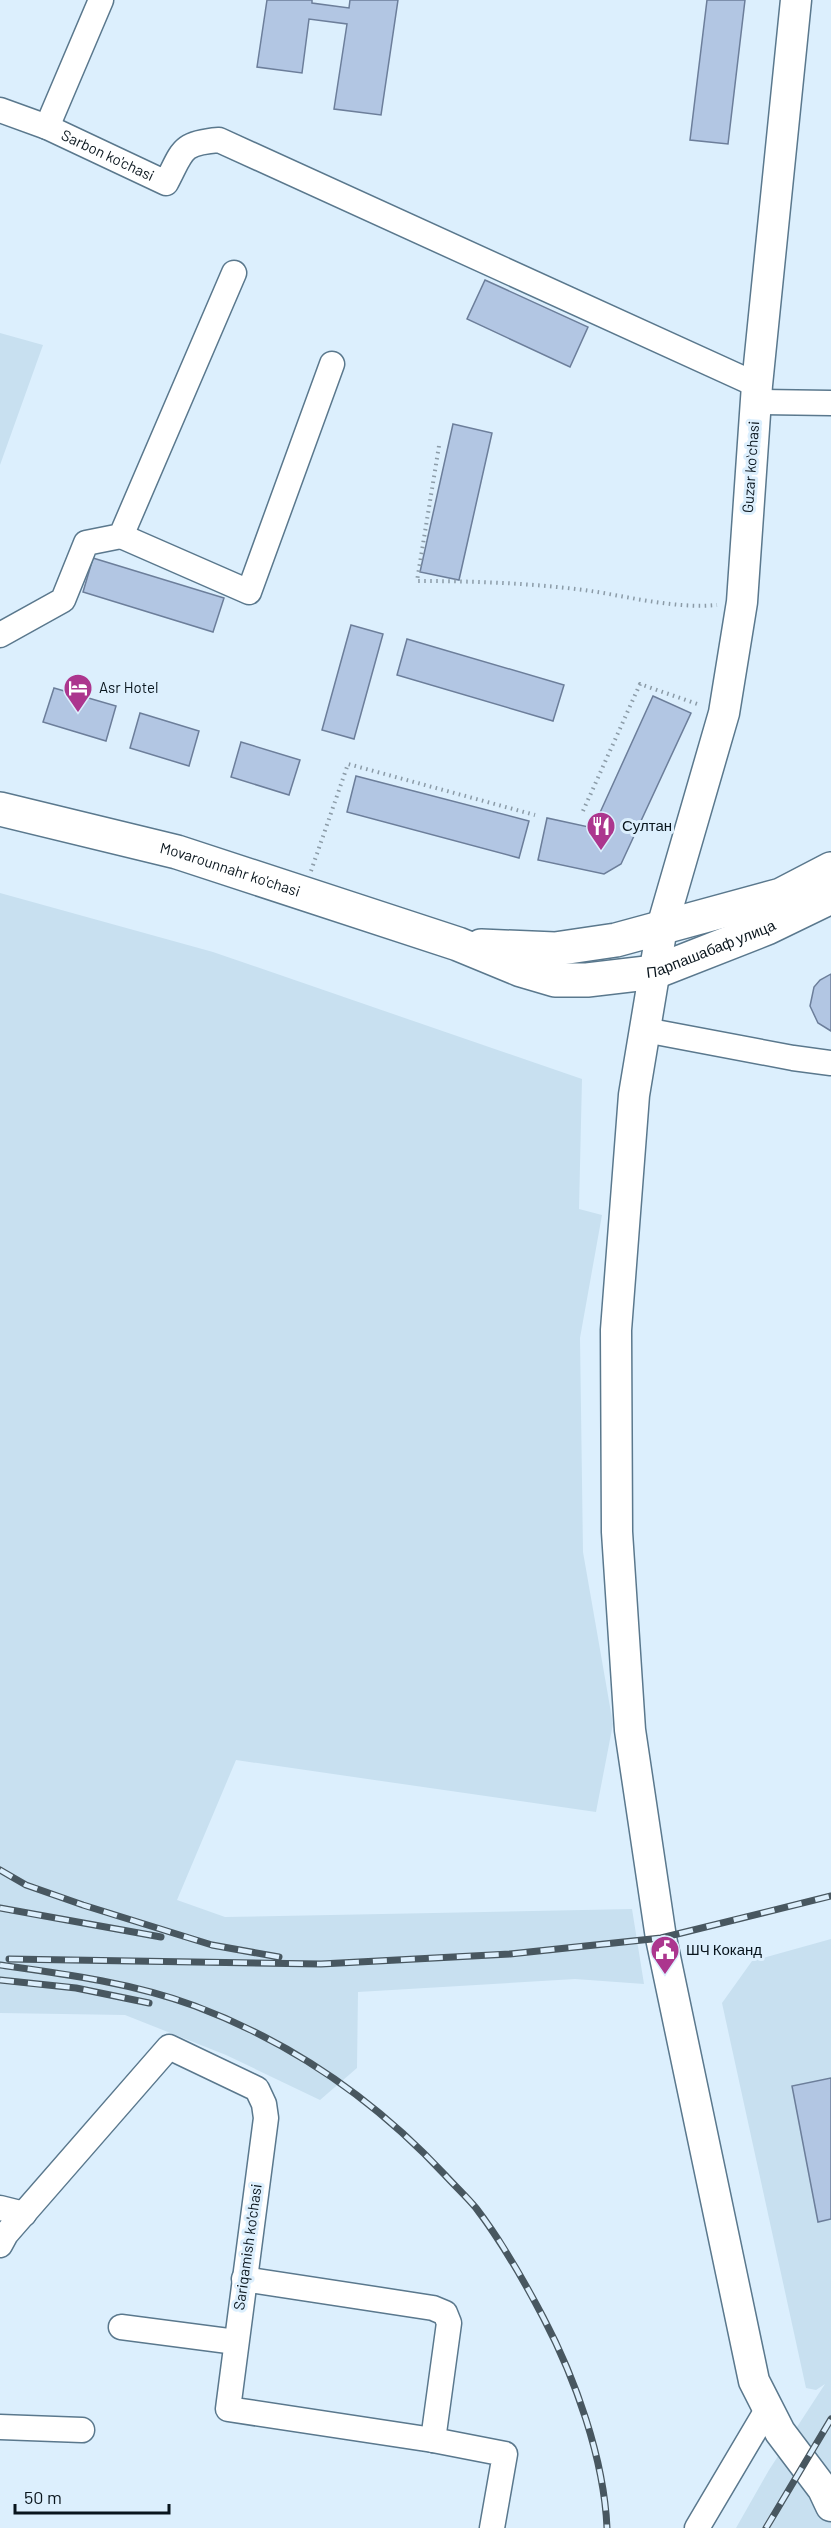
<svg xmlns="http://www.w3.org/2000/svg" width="831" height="2528" font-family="Barlow,sans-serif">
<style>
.built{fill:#c8e0f0}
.building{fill:#b2c6e3;stroke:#6c7e9a;stroke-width:1.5}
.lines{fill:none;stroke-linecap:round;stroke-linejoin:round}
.minor-casing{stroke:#5a788d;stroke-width:27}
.major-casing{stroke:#5a788d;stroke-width:33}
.highway-casing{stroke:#5a788d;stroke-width:36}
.path{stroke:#8b9ba7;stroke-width:4;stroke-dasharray:1.5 4.5;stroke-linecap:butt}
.minor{stroke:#fff;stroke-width:24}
.major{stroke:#fff;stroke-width:30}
.highway{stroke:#fff;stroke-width:33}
.rail-casing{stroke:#485760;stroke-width:7}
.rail{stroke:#dceffd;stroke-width:4.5;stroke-dasharray:14;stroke-linecap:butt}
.labels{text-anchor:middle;stroke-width:6;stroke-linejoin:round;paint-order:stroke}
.street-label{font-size:15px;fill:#09151d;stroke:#dceffd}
.poi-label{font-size:15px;fill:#09151d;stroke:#dceffd;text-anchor:start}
</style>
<rect width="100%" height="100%" fill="#dceffd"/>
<path class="built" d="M 0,333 L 43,345 L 0,465 Z
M 0,893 L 213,952 L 582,1079 L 579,1209 L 602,1215 L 580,1338 L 583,1552 L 613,1724 L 596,1812 L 236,1760 L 177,1900 L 225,1917 L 632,1909 L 644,1984 L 575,1979 L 358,1992 L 357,2068 L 320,2100 L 226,2055 L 125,2015 L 0,2013 Z
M 831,1939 L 831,2528 L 736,2528 L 769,2470 L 825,2384 L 816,2390 L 806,2388 L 722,2003 L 752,1961 Z"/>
<path class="building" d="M 267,0 L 312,0 L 312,3 L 349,8 L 350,0 L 398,0 L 381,115 L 334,109 L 347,24 L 309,19 L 302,73 L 257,67 Z
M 707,0 L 745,0 L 728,144 L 690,140 Z
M 485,280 L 588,327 L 570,367 L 467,319 Z
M 453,424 L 492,433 L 459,580 L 420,572 Z
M 93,558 L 224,598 L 213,632 L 83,592 Z
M 351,625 L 383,634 L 354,739 L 322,730 Z
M 407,639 L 564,685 L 553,721 L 397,675 Z
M 54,688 L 116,706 L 106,741 L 43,722 Z
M 653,696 L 691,713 L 621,864 L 604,874 L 538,860 L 547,818 L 593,828 Z
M 140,713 L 199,731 L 189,766 L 130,748 Z
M 241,742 L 300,760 L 289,795 L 231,777 Z
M 356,776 L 529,821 L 519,858 L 347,812 Z
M 831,974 L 831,1031 L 818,1023 L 810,1006 L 814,987 L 820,980 Z
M 831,2078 L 831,2219 L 818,2222 L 792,2086 Z"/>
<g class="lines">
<g class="minor-casing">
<g id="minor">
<path id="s1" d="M 0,110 L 47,127 L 166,183 C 183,151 180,143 219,140 L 757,385"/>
<path d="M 47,127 L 101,0"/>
<path d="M 756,402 L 831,403"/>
<path d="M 121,536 L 249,592 L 332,364"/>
<path d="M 0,635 L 63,600 L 86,543 L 121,536 L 234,273"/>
<path d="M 645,1030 L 793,1058 L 831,1063"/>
<path d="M 0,2208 L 24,2214"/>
<path d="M 0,2245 L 6,2234 L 169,2047 L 257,2089 L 264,2104 L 266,2118 L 228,2409 L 433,2440 L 505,2454 L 492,2528"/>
<path d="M 244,2279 L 433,2308 L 445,2313 L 449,2323 L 433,2440"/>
<path d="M 121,2327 L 236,2342"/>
<path d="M 0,2427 L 82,2430"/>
<path d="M 697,2528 L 768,2408"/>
</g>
</g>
<g class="major-casing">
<path id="major" d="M 796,0 L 757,385 L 742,602 L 724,713 L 662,927 L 634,1095 L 616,1330 L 617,1532 L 630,1730 L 661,1938 L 754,2381 L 780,2432 L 823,2489 L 831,2506"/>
</g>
<g class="highway-casing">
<g id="highway">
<path id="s2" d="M 0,809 L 177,852 L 458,944 L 521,970 L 555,980 L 587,980 L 655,972 L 767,928 L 831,897"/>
<path d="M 481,946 L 555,949 L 616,940 L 781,895 L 831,869"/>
</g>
</g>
<path class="path" d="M 439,446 L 417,581 C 473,581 528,583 584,590 C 627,596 673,609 717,605
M 583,811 L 640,684 L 700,705
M 311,871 L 348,764 L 535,815"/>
<use href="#minor" class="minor"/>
<use href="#major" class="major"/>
<use href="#highway" class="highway"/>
<g class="rail-casing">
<path id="rail" d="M 0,1870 L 26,1885 L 83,1905 L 212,1945 L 279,1957
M 0,1908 L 161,1937
M 9,1959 L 321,1964 L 510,1954 L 661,1938 L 831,1896
M 0,1965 C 65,1974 133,1983 195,2006 C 291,2042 376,2101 445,2175 C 455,2186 467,2197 476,2208 C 502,2242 523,2279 543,2317 C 575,2378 604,2458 607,2528
M 0,1980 L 76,1988 L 149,2003
M 766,2528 L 831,2419"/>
</g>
<use href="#rail" class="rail"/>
</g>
<defs>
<g id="hotel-pin" transform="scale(1.5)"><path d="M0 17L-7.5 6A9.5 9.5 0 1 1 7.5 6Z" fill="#ac368e" stroke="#dceffd"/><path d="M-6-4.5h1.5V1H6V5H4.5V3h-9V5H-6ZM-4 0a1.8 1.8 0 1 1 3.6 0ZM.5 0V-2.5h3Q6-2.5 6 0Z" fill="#fff"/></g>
<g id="restaurant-pin" transform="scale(1.5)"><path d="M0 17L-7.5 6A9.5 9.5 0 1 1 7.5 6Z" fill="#ac368e" stroke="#dceffd"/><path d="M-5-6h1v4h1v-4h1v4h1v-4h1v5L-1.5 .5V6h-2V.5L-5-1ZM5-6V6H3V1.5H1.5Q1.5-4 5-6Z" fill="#fff"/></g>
<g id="civic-pin" transform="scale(1.5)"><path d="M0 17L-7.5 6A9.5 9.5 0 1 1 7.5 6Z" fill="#ac368e" stroke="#dceffd"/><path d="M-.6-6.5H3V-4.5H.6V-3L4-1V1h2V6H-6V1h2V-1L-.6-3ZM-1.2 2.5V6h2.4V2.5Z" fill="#fff"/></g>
</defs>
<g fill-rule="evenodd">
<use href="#hotel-pin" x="78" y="688"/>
<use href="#restaurant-pin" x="601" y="826"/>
<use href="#civic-pin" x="665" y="1950"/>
</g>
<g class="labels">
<g class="street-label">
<text dy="5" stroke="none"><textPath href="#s1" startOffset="117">Sarbon ko'chasi</textPath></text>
<text transform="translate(751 467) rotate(-86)" y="5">Guzar koʻchasi</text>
<text dy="5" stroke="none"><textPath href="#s2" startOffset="238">Movarounnahr ko'chasi</textPath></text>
<text dy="5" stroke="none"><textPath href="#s2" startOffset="742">Парпашабаф улица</textPath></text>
<text transform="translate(248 2247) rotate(-82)" y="5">Sariqamish ko'chasi</text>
</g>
<g class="poi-label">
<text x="99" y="693">Asr Hotel</text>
<text x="622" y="831">Султан</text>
<text x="686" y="1955">ШЧ Коканд</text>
</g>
</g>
<path d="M15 2504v9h154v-9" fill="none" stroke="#09151d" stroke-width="3"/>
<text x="24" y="2504" font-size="18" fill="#09151d" stroke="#dceffd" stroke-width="4.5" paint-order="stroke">50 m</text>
</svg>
